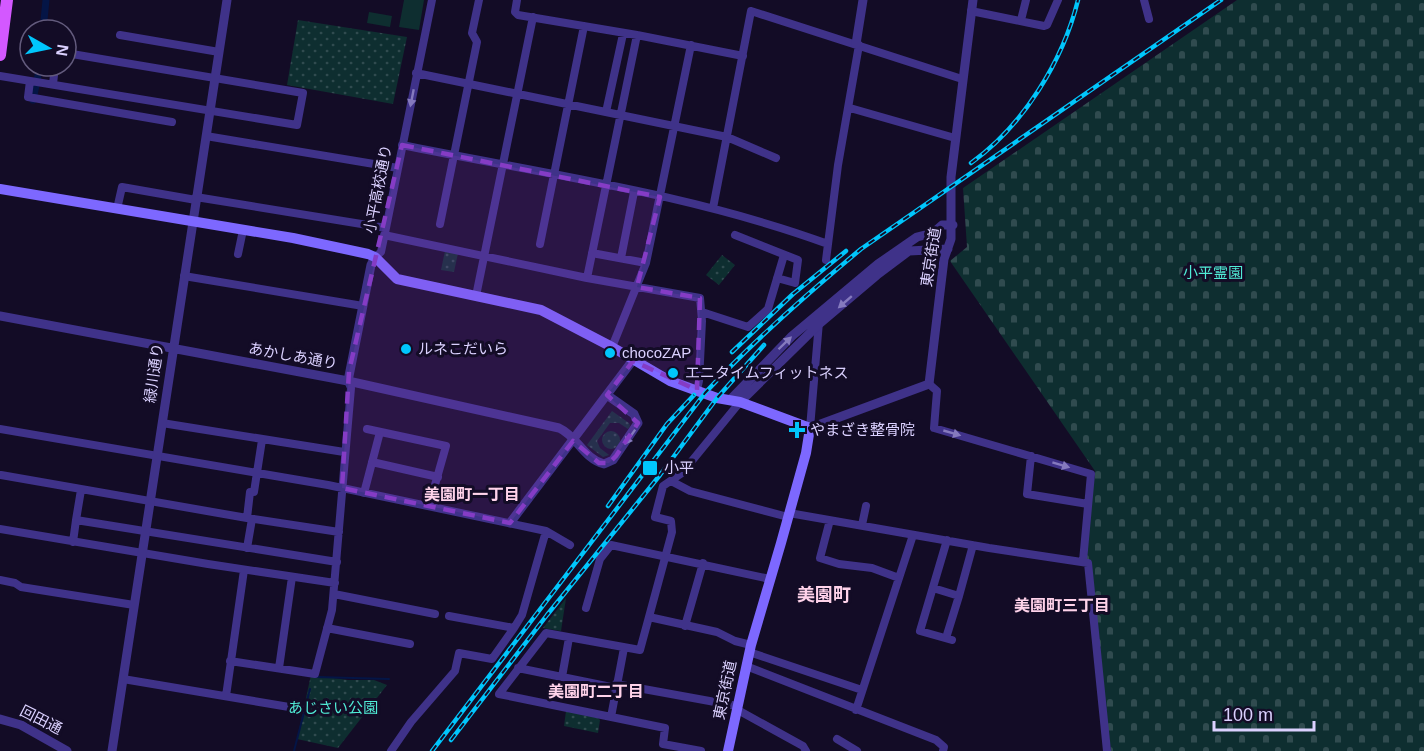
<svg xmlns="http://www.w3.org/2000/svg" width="1424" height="751" font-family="Helvetica,'Noto Sans JP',sans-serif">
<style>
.green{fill:url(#green-dots)}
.cemetery{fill:url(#cemetery-stones)}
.pitch{fill:#0e2e30}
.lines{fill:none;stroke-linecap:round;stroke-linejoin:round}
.stream{stroke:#041546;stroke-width:2}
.canal{stroke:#041546;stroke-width:7}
.minor{stroke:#3f3289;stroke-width:8}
.tertiary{stroke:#3f3289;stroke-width:9}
.secondary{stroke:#7d68ff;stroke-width:10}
.primary{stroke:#d358ff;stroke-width:12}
.rail-casing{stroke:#00c6fc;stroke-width:4.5}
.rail{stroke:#130c26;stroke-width:2;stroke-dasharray:7;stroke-linecap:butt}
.oneway{fill:#857abe}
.marked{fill:#853cc5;fill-opacity:0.2;stroke:#853cc5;stroke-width:4.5;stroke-dasharray:12 8;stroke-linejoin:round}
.poi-dot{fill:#00c6fc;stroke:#130c26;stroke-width:2}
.labels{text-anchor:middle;stroke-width:6;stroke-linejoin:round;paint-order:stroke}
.street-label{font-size:15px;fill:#dbd1ff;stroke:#130c26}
.park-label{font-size:15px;fill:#50ecd6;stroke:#130c26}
.poi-label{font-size:15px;fill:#dbd1ff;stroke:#130c26;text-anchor:start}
.neighbourhood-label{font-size:16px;font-weight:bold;fill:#ffd3ea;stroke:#130c26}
.quarter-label{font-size:18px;font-weight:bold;fill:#ffd3ea;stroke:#130c26}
</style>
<defs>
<pattern id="green-dots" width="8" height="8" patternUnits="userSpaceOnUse" patternTransform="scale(1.5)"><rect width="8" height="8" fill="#0e2e30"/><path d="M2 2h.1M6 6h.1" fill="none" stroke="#304b4f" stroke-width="1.8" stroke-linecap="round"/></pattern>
<pattern id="cemetery-stones" width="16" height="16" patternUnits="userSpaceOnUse" patternTransform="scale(1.5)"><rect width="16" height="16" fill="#0e2e30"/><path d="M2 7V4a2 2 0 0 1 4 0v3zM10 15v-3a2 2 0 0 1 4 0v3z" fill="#304b4f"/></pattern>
</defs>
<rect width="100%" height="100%" fill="#130c26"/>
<path class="green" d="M 298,20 L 407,37 L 393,104 L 287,85 Z
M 445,251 L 458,253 L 454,272 L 441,270 Z
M 722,255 L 735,265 L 719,285 L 706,275 Z
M 612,411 L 629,423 L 630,426 L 628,429 L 619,423 L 610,423 L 597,441 L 600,448 L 609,455 L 603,457 L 587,445 Z
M602 440a9 9 0 1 1 18 0a9 9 0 1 1-18 0Z
M 566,598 L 561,631 L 543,628 Z
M 311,675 L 348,680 L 374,680 L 387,685 L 338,748 L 297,739 Z
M 566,711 L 596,716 L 600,720 L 598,733 L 564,726 Z"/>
<path class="cemetery" d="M 1237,0 L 1424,0 L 1424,751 L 1111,751 L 1084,558 L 1095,471 L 950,261 L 967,247 L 963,188 Z"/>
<path class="pitch" d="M 404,0 L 424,0 L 419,30 L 399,27 Z
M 369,12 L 392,16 L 390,27 L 367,23 Z"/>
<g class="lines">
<path class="stream" d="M 317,677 L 389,679
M 294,751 L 310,689"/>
<path class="canal" d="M 43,30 L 46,0
M 33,100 L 40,66"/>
<path class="minor" d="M 517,0 L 515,12 L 518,15 L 637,35 L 743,56
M 1144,0 L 1149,19
M 971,11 L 1044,26 L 1047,25 L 1058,0
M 1021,20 L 1026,0
M 120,35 L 219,52
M 416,73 L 727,137 L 776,158
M 0,76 L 297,125 L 303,93 L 66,53
M 30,81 L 28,97 L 172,122
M 53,84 L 55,66
M 850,108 L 955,138
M 606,112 L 623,34
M 206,136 L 398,168
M 402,145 C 545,174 691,194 828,244
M 196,197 L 386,228
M 713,208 L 751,11 L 962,79
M 117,209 L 122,187 L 196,200
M 440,224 L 477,42 L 472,33 L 479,0
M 384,235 L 587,278 L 700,298 L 702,321 L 699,381 L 697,390
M 735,235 L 798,260 L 795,283 L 777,278
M 540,244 L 584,26
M 592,253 L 646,263
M 238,254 L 243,230
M 375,257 L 381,252 L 386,228 L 432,0
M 621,258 L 634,192
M 826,260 L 838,165 L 859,45
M 184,276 L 363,306
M 587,278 L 637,35
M 476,296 L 533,17
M 702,312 L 748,327 L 768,309 L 784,255
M 612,347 L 646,263 L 691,45
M 929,384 L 937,391 L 934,428 L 1091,474 L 1083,561
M 162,423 L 344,452
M 810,428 L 819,322
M 0,429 L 328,485 L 546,531 L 570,545
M 367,429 L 446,446 L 429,506
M 1031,456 L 1027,494 L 1088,504
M 372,462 L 438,477
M 1,475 L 247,518 L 339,532
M 671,481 L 690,491 L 788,517
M 81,490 L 76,520 L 337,562
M 364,493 L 380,432
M 789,513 L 989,548 L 1088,563 L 1107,751
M 247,518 L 250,492 L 254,492 L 262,440
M 830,520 L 820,558 L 839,564 L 872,568 L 899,578
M 862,525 L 866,506
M 0,529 L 208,564 L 335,583
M 947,540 L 920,631 L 952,640
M 73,542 L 76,520
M 247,548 L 252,519
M 0,580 L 15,583 L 21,587 L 134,605
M 933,588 L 959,596 L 946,638
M 334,594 L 435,614
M 959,596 L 973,545
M 586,608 L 600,559 L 611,545 L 770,579
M 449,616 L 514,628 L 522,615 L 546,531
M 649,617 L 717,632 L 735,641 L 751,645
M 685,626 L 703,563
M 327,628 L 410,644
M 749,652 L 862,690
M 230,661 L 315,674 L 332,610 L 351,388 L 348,381
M 746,666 L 936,740 L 944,747 L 943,751
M 279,668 L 292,577
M 518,668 L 616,688
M 562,677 L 569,638
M 123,679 L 301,709
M 616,684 L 737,706
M 226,696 L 244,570
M 736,709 L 803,746 L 806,751
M 856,710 L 913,535
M 611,717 L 624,648
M 837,739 L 857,751
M 391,751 L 411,722 L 455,671 L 459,653 L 492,659 L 514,628
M 701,751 L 663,744 L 665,728 L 499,694 L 546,633 L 640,650 L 672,532 L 671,521 L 655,517 L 663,486 L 682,473 L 740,402"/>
<path class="tertiary" d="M 856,44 L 863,0
M 0,316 L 348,381 L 559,428 C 577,436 584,459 604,464 L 613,460 L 638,423 L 634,414 L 607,395
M 348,381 L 371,265 L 375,257
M 730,400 L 792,336 L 878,264 L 917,237 L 933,233 L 942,225 L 953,225
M 740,402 L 819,324 L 877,275 L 909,251 L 948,249
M 810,428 L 929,384 L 944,259 L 951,239 L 951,177 L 973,0
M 510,523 L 633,360
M 0,719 L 21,725 L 67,751
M 112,751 L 227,0"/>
<path class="secondary" d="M 0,189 L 293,238 L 368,254 L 375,257 L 397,279 L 541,310 L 612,347 L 670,381 L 717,398 L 740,402 L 810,428 L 806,453 L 781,543 L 751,645 L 728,751"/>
<path class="primary" d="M 0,55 L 7,0"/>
<g class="rail-casing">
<path id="rail" d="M 971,163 C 1023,126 1063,61 1078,0
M 732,352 L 793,294 L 846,251
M 608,506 L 667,424 L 694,395
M 451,740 L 547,615 L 660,475 L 717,398 L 764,345
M 432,751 L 705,393 C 753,341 807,294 861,249 L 1221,0"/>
</g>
<use href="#rail" class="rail"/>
</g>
<defs><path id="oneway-solid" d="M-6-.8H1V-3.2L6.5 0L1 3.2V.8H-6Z" transform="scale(1.5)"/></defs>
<g class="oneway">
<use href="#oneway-solid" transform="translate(412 98) rotate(101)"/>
<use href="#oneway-solid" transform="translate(845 302) rotate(139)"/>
<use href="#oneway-solid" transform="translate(785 343) rotate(-44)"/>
<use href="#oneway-solid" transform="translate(952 433) rotate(16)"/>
<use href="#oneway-solid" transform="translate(630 437) rotate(125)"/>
<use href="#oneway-solid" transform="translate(1061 465) rotate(17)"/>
</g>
<path class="marked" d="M 402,145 L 660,197 L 637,287 L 700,298 L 697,390 L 633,361 L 607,395 L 638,423 L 616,456 L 609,463 L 599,463 L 573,441 L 510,523 L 342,488 L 349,371 Z"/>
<g class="poi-dot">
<circle cx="406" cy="349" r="6"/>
<circle cx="610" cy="353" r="6"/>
<circle cx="673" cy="373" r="6"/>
<path d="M794 421h6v6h6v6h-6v6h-6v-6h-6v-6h6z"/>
<rect x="642" y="460" width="16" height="16" rx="3"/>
</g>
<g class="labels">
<g class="street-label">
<text transform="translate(378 189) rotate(-79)" y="5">小平高校通り</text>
<text transform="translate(931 257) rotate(-81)" y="5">東京街道</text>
<text transform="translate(293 356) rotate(10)" y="5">あかしあ通り</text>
<text transform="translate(154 373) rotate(-82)" y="5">緑川通り</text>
<text transform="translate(725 690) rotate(-78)" y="5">東京街道</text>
<text transform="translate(41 720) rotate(27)" y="5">回田通</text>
</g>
<g class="park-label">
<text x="1213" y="278">小平霊園</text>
<text x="333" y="713">あじさい公園</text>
</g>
<g class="poi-label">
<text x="418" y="354">ルネこだいら</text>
<text x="622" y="358">chocoZAP</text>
<text x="685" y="378">エニタイムフィットネス</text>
<text x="810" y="435">やまざき整骨院</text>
<text x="664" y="473">小平</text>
</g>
<g class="neighbourhood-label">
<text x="472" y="500">美園町一丁目</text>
<text x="1062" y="611">美園町三丁目</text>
<text x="596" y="697">美園町二丁目</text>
</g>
<g class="quarter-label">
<text x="824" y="601">美園町</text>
</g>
</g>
<g transform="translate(48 48) rotate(99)"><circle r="28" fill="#130c26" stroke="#635b7d" stroke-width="1.5"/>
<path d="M0-4.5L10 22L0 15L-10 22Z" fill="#00c6fc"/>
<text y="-9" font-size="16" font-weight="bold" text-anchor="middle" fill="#dbd1ff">N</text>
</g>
<path d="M1214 721v9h100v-9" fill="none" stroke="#dbd1ff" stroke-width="3"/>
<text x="1223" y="721" font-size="18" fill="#dbd1ff" stroke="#130c26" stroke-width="4.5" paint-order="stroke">100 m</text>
</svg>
